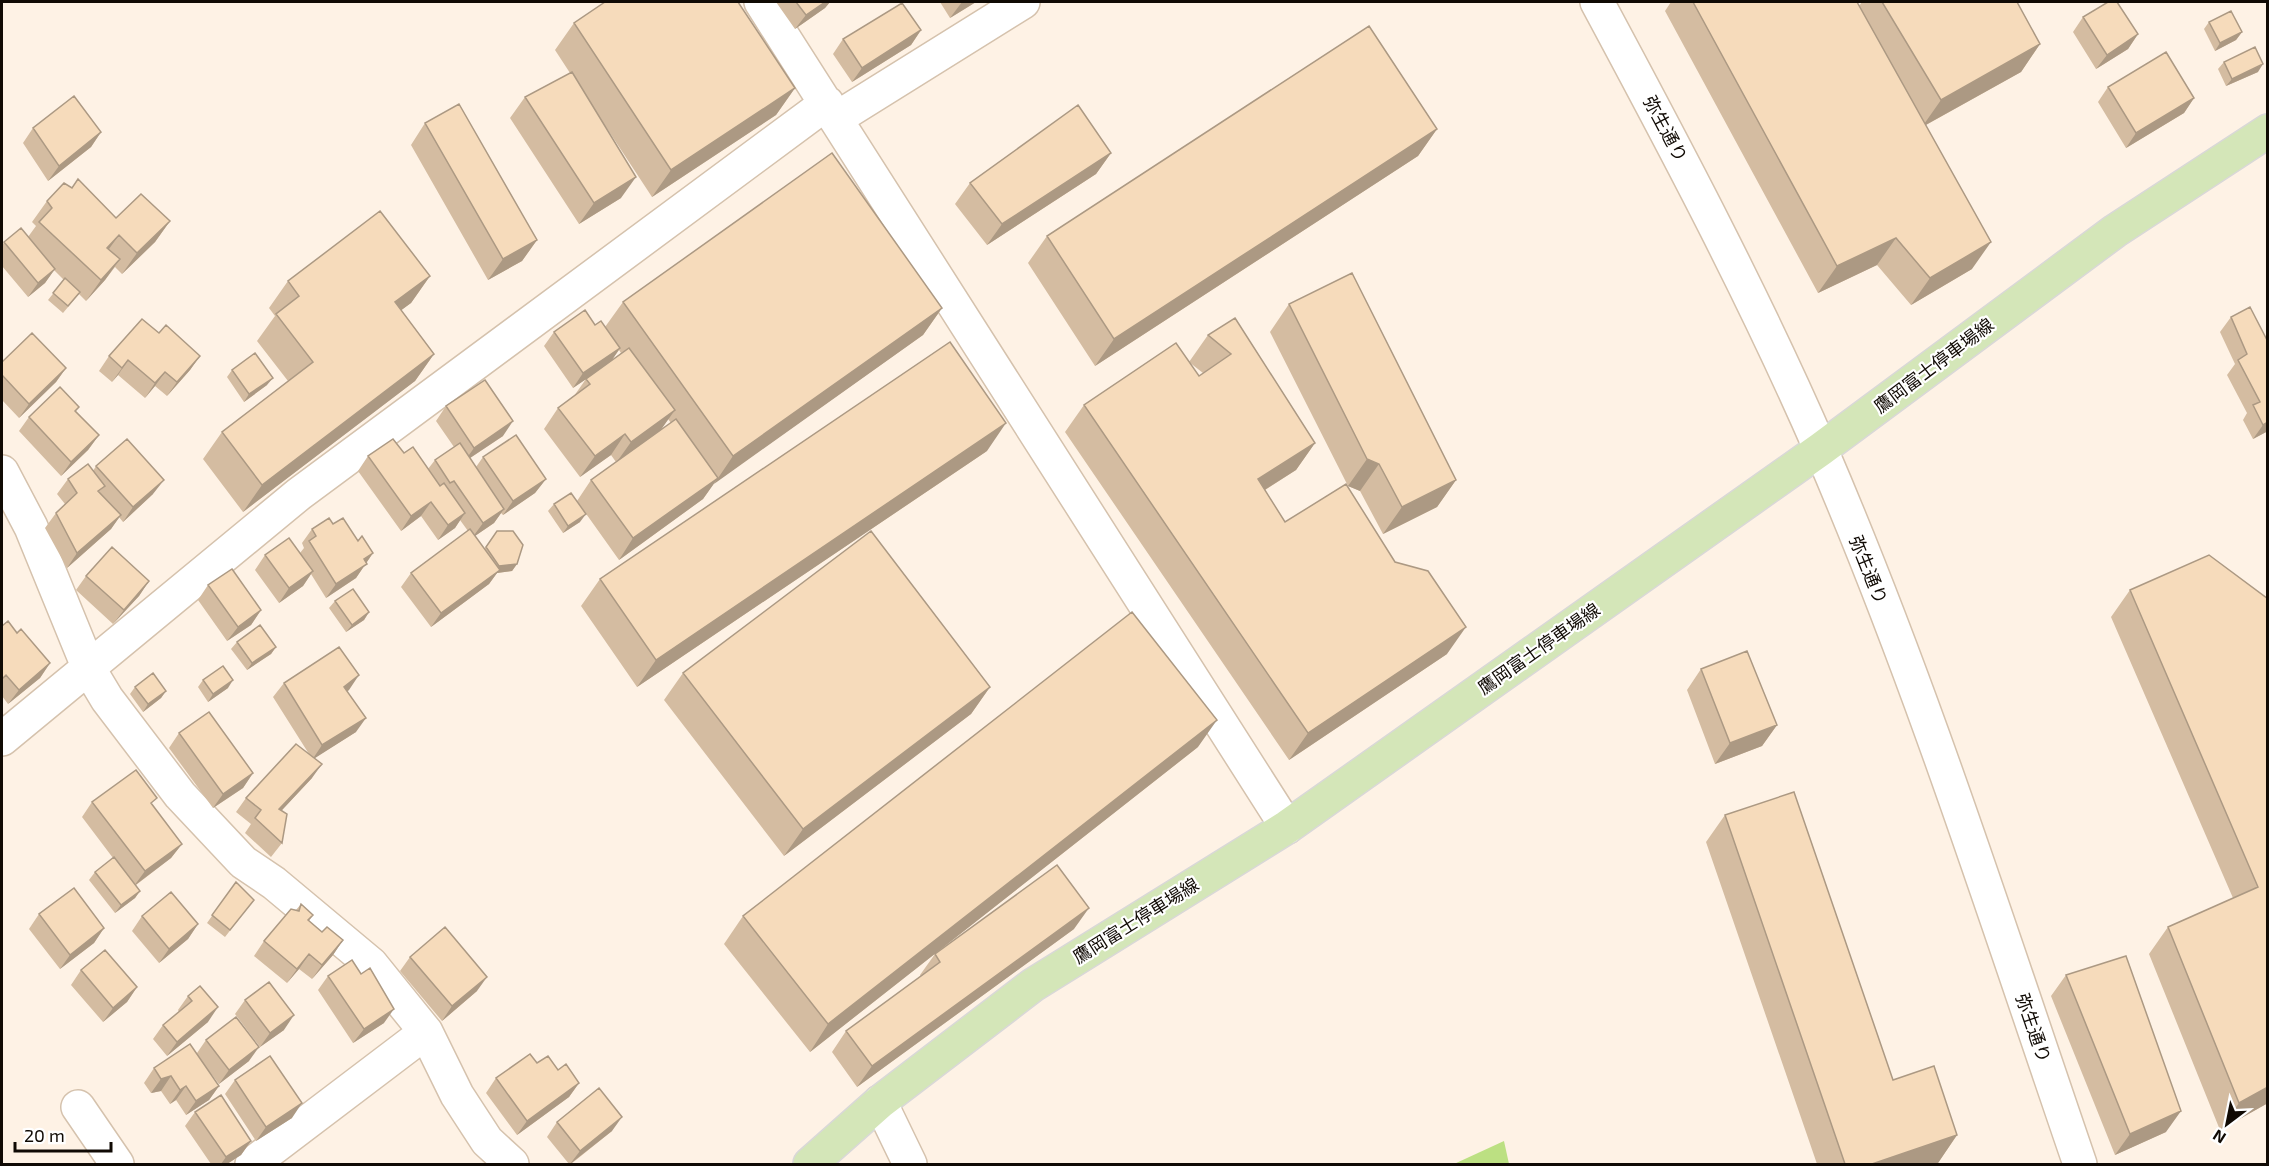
<svg xmlns="http://www.w3.org/2000/svg" width="2269" height="1166" font-family="'Exo 2','Noto Sans JP',sans-serif">
<style>
.green{fill:#bce082}
.lines{fill:none;stroke-linecap:round;stroke-linejoin:round}
.minor-casing{stroke:#d5c2ad;stroke-width:36}
.major-casing{stroke:#d9d8d7;stroke-width:36}
.minor{stroke:#fff;stroke-width:33}
.major{stroke:#d4e6b8;stroke-width:33}
.wall{fill:#d4bca1;fill-rule:evenodd}
.shaded-wall{fill:#ac9983}
.building{fill:#f6dbbb;stroke:#ac9983;stroke-width:1.5}
.labels{text-anchor:middle;stroke-width:4.5;stroke-linejoin:round;paint-order:stroke}
.street-label{font-size:18px;fill:#100a04;stroke:#fff}
</style>
<rect width="100%" height="100%" fill="#fef2e5"/>
<path class="green" d="M 1504,1141 L 1509,1164 L 1454,1164 Z"/>
<g class="lines">
<g class="minor-casing">
<path id="minor" d="M 761,2 L 1287,827
M 1597,2 C 1676,149 1754,296 1821,450 C 1921,682 1998,925 2080,1164
M 837,118 L 1023,2
M 2,472 L 31,527 L 89,669 L 107,699 L 180,795 L 243,862 L 274,883 L 371,964 L 426,1032 L 457,1095 L 487,1141 L 512,1164
M 2,739 L 299,494 L 827,103
M 880,1102 L 910,1164
M 78,1107 L 117,1164
M 252,1164 L 426,1032"/>
</g>
<g class="major-casing">
<path id="major" d="M 810,1164 L 880,1102 L 1033,985 L 1287,827 L 1821,449 L 2115,231 L 2268,131"/>
</g>
<use href="#minor" class="minor"/>
<use href="#major" class="major"/>
</g>
<path class="wall" d="M 776,2 L 830,2 L 825,8 L 795,29 Z
M 940,2 L 976,2 L 950,18 Z
M 1671,2 L 1857,2 L 1859,6 L 1862,2 L 2017,2 L 2040,44 L 2021,72 L 1926,125 L 1972,269 L 1911,305 L 1877,265 L 1818,293 L 1665,11 Z
M 2083,17 L 2138,34 L 2128,49 L 2096,69 L 2073,32 Z
M 2209,22 L 2242,32 L 2236,40 L 2215,51 L 2204,29 Z
M 574,23 L 795,88 L 776,115 L 652,197 L 606,127 L 621,198 L 579,224 L 510,118 L 525,97 L 570,73 L 555,50 Z
M 921,30 L 911,45 L 852,82 L 833,54 L 843,39 Z
M 2224,62 L 2258,72 L 2226,86 L 2218,69 Z
M 2108,87 L 2194,98 L 2184,113 L 2126,148 L 2098,102 Z
M 425,123 L 537,240 L 522,261 L 488,280 L 411,145 Z
M 33,128 L 101,132 L 91,147 L 48,181 L 23,143 Z
M 1437,129 L 1418,156 L 1095,366 L 1028,263 L 1047,236 Z
M 1111,153 L 1096,174 L 987,245 L 955,204 L 970,183 Z
M 78,179 L 116,218 L 170,221 L 155,242 L 122,274 L 115,267 L 105,280 L 86,301 L 79,294 L 63,313 L 48,300 L 64,280 L 54,270 L 45,283 L 28,297 L 2,266 L 2,246 L 4,242 L 28,237 L 36,226 L 32,222 L 47,201 L 72,188 Z
M 430,276 L 411,303 L 401,310 L 434,354 L 415,381 L 243,512 L 203,459 L 222,432 L 288,381 L 257,341 L 275,316 L 269,308 L 288,281 Z
M 623,302 L 942,308 L 923,335 L 714,483 L 703,499 L 619,560 L 577,501 L 591,480 L 616,462 L 611,455 L 580,477 L 544,429 L 558,408 L 574,396 L 586,379 L 596,372 L 573,388 L 544,346 L 554,332 L 595,325 L 605,327 ZM 619,350 L 621,353 L 611,361 ZM 668,419 L 671,423 L 660,431 Z
M 1289,304 L 1456,480 L 1437,507 L 1383,534 L 1360,491 L 1348,486 L 1270,332 Z
M 2231,317 L 2268,342 L 2268,431 L 2253,439 L 2243,420 L 2247,413 L 2227,375 L 2235,364 L 2220,332 Z
M 1235,318 L 1315,443 L 1296,470 L 1265,490 L 1285,522 L 1447,654 L 1289,760 L 1065,432 L 1084,405 L 1199,376 L 1203,373 L 1189,362 L 1208,335 Z
M 159,333 L 200,356 L 190,370 L 167,396 L 155,386 L 145,398 L 118,375 L 112,382 L 99,371 L 109,356 Z
M 2,362 L 66,368 L 56,382 L 19,418 L 2,400 Z
M 232,370 L 267,385 L 244,402 L 227,377 Z
M 446,406 L 503,436 L 470,458 L 476,467 L 483,457 L 546,479 L 535,493 L 503,515 L 501,513 L 494,523 L 475,536 L 484,549 L 497,531 L 517,564 L 512,571 L 497,573 L 489,584 L 431,627 L 401,587 L 411,573 L 468,531 L 460,520 L 455,528 L 438,540 L 421,516 L 401,531 L 358,471 L 368,456 L 428,469 L 435,460 L 454,447 L 436,421 Z
M 79,407 L 76,411 L 99,435 L 88,450 L 61,476 L 19,431 L 29,417 Z
M 987,451 L 637,687 L 581,606 L 600,579 Z
M 96,466 L 153,494 L 123,522 L 119,517 L 111,529 L 67,568 L 45,528 L 56,513 L 65,504 L 57,494 L 68,479 L 93,471 Z
M 554,504 L 580,522 L 563,533 L 548,511 Z
M 333,524 L 358,541 L 373,553 L 356,578 L 326,598 L 311,574 L 303,586 L 279,603 L 255,570 L 265,555 L 300,553 L 304,548 L 302,543 L 312,529 Z
M 86,576 L 149,581 L 139,596 L 113,624 L 76,590 Z
M 208,585 L 261,610 L 251,625 L 227,641 L 198,600 Z
M 2130,590 L 2268,599 L 2268,1103 L 2220,1130 L 2149,954 L 2168,927 L 2233,898 L 2111,617 Z
M 335,601 L 369,612 L 364,620 L 346,632 L 329,608 Z
M 2,626 L 17,633 L 50,663 L 40,678 L 8,704 L 2,696 Z
M 237,642 L 276,647 L 271,654 L 247,670 L 231,649 Z
M 1701,669 L 1777,725 L 1762,746 L 1715,764 L 1687,690 Z
M 683,673 L 990,687 L 971,714 L 784,856 L 664,700 Z
M 203,680 L 228,688 L 208,702 L 198,687 Z
M 284,683 L 349,690 L 347,691 L 356,732 L 314,758 L 312,778 L 281,811 L 282,843 L 271,857 L 245,833 L 251,824 L 236,812 L 246,798 L 309,754 L 273,697 Z
M 135,687 L 166,691 L 161,698 L 143,712 L 130,694 Z
M 179,733 L 253,773 L 243,788 L 213,808 L 169,748 Z
M 1198,747 L 810,1052 L 724,944 L 743,916 Z
M 92,802 L 152,805 L 182,844 L 171,858 L 136,885 L 140,891 L 135,898 L 115,913 L 89,880 L 95,872 L 113,858 L 82,817 Z
M 1725,815 L 1893,1080 L 1957,1135 L 1938,1163 L 1932,1164 L 1817,1164 L 1706,842 Z
M 236,882 L 254,900 L 225,937 L 207,923 Z
M 301,904 L 313,915 L 309,921 L 322,932 L 343,940 L 333,955 L 312,979 L 299,969 L 287,983 L 254,956 L 264,941 L 296,910 Z
M 39,914 L 104,928 L 94,943 L 60,969 L 29,929 Z
M 142,916 L 198,924 L 188,939 L 159,963 L 132,931 Z
M 1074,929 L 857,1087 L 832,1052 L 846,1031 L 921,977 L 920,975 L 935,954 Z
M 410,957 L 477,991 L 442,1021 L 400,971 Z
M 81,970 L 137,987 L 127,1002 L 103,1022 L 71,985 Z
M 2066,975 L 2166,1132 L 2115,1155 L 2051,996 Z
M 328,976 L 384,1023 L 353,1043 L 318,990 Z
M 188,996 L 208,1022 L 167,1056 L 153,1039 L 163,1025 L 179,1012 L 178,1010 Z
M 245,1000 L 284,1030 L 260,1047 L 235,1014 Z
M 206,1040 L 249,1061 L 219,1084 L 209,1071 L 219,1086 L 209,1100 L 186,1115 L 176,1100 L 170,1104 L 161,1091 L 151,1093 L 144,1083 L 154,1068 L 197,1053 Z
M 558,1070 L 579,1083 L 569,1097 L 517,1135 L 486,1093 L 496,1078 Z
M 235,1080 L 292,1118 L 256,1141 L 225,1094 Z
M 195,1112 L 251,1141 L 241,1155 L 227,1164 L 211,1164 L 185,1126 Z
M 557,1122 L 612,1131 L 571,1164 L 569,1164 L 547,1137 Z"/>
<path class="shaded-wall" d="M 825,2 L 830,2 L 825,8 L 795,29 L 806,15 Z
M 962,2 L 976,2 L 950,18 Z
M 921,30 L 911,45 L 852,82 L 862,68 Z
M 2242,32 L 2236,40 L 2215,51 L 2220,43 Z
M 2138,34 L 2128,49 L 2096,69 L 2107,55 Z
M 2040,44 L 2021,72 L 1922,127 L 1941,100 Z
M 2263,64 L 2258,72 L 2226,86 L 2232,79 Z
M 795,88 L 776,115 L 652,197 L 671,170 Z
M 2194,98 L 2184,113 L 2126,148 L 2136,133 Z
M 1437,129 L 1418,156 L 1095,366 L 1114,339 Z
M 101,132 L 91,147 L 48,181 L 59,166 Z
M 1111,153 L 1096,174 L 987,245 L 1002,224 Z
M 636,177 L 621,198 L 579,224 L 594,203 Z
M 170,221 L 155,242 L 122,274 L 137,253 Z
M 119,235 L 104,256 L 107,248 Z
M 1896,238 L 1877,265 L 1818,293 L 1837,266 Z
M 537,240 L 522,261 L 488,280 L 503,259 Z
M 1991,242 L 1972,269 L 1911,305 L 1930,278 Z
M 120,259 L 105,280 L 86,301 L 101,280 Z
M 55,269 L 45,283 L 28,297 L 38,283 Z
M 430,276 L 411,303 L 376,329 L 395,302 Z
M 942,308 L 923,335 L 714,484 L 733,456 Z
M 620,348 L 610,363 L 573,388 L 583,373 Z
M 434,354 L 415,381 L 243,512 L 262,485 Z
M 200,356 L 190,370 L 167,396 L 177,382 Z
M 128,360 L 118,375 L 112,382 L 122,368 Z
M 66,368 L 56,382 L 19,418 L 29,404 Z
M 165,372 L 155,386 L 145,398 L 155,383 Z
M 273,378 L 267,385 L 244,402 L 249,394 Z
M 675,410 L 660,431 L 616,463 L 631,442 Z
M 513,421 L 503,436 L 464,462 L 474,448 Z
M 2268,422 L 2268,431 L 2253,439 L 2263,425 Z
M 1006,423 L 987,451 L 637,687 L 656,660 Z
M 625,434 L 611,455 L 580,477 L 595,456 Z
M 99,435 L 88,450 L 61,476 L 71,462 Z
M 1315,443 L 1296,470 L 1239,506 L 1258,479 Z
M 1367,459 L 1379,464 L 1360,491 L 1348,486 Z
M 718,478 L 703,499 L 619,560 L 633,538 Z
M 546,479 L 535,493 L 503,515 L 513,501 Z
M 164,480 L 153,494 L 123,522 L 133,507 Z
M 1456,480 L 1437,507 L 1383,534 L 1402,507 Z
M 431,502 L 421,516 L 401,531 L 411,516 Z
M 504,509 L 494,523 L 472,538 L 483,523 Z
M 465,513 L 455,528 L 438,540 L 448,525 Z
M 586,514 L 580,522 L 563,533 L 568,526 Z
M 121,515 L 111,529 L 67,568 L 77,553 Z
M 373,553 L 356,578 L 326,598 L 336,584 L 364,559 Z
M 517,564 L 512,571 L 497,573 L 489,584 L 431,627 L 441,613 L 493,574 L 499,566 Z
M 313,571 L 303,586 L 279,603 L 289,588 Z
M 149,581 L 139,596 L 113,624 L 124,610 Z
M 261,610 L 251,625 L 227,641 L 238,627 Z
M 369,612 L 364,620 L 346,632 L 352,625 Z
M 1466,627 L 1447,654 L 1289,760 L 1308,733 Z
M 276,647 L 271,654 L 247,670 L 252,663 Z
M 50,663 L 40,678 L 8,704 L 19,690 Z
M 359,675 L 349,690 L 334,701 L 344,687 Z
M 233,680 L 228,688 L 208,702 L 213,694 Z
M 990,687 L 971,714 L 784,856 L 803,829 Z
M 166,691 L 161,698 L 143,712 L 148,704 Z
M 366,718 L 356,732 L 312,760 L 322,745 Z
M 1217,720 L 1198,747 L 810,1052 L 828,1024 Z
M 1777,725 L 1762,746 L 1715,764 L 1730,743 Z
M 322,764 L 312,778 L 269,824 L 279,809 Z
M 253,773 L 243,788 L 213,808 L 223,794 Z
M 182,844 L 171,858 L 134,886 L 145,871 Z
M 140,891 L 135,898 L 115,913 L 121,905 Z
M 1089,908 L 1074,929 L 857,1087 L 872,1066 Z
M 198,924 L 188,939 L 159,963 L 169,949 Z
M 104,928 L 94,943 L 60,969 L 70,955 Z
M 343,940 L 333,955 L 312,979 L 322,965 Z
M 309,954 L 299,969 L 287,983 L 297,969 Z
M 487,977 L 477,991 L 442,1021 L 452,1006 Z
M 137,987 L 127,1002 L 103,1022 L 113,1008 Z
M 218,1007 L 208,1022 L 167,1056 L 177,1042 Z
M 394,1009 L 384,1023 L 353,1043 L 364,1029 Z
M 294,1015 L 284,1030 L 260,1047 L 270,1033 Z
M 259,1047 L 249,1061 L 219,1084 L 229,1070 Z
M 171,1076 L 161,1091 L 151,1093 L 161,1079 Z
M 579,1083 L 569,1097 L 517,1135 L 527,1121 Z
M 186,1086 L 176,1100 L 170,1104 L 180,1090 Z
M 219,1086 L 209,1100 L 186,1115 L 196,1101 Z
M 2268,1087 L 2268,1103 L 2220,1130 L 2239,1103 Z
M 302,1103 L 292,1118 L 256,1141 L 266,1127 Z
M 2181,1111 L 2166,1132 L 2115,1155 L 2130,1134 Z
M 622,1117 L 612,1131 L 570,1164 L 580,1151 Z
M 1957,1135 L 1938,1163 L 1932,1164 L 1872,1164 Z
M 251,1141 L 241,1155 L 227,1164 L 221,1164 L 226,1157 Z"/>
<path class="building" d="M 605,2 L 738,2 L 795,88 L 671,170 L 574,23 Z
M 796,2 L 825,2 L 806,15 Z
M 1693,2 L 1857,2 L 1991,242 L 1930,278 L 1896,238 L 1837,266 Z
M 1882,2 L 2017,2 L 2040,44 L 1941,100 Z
M 2108,2 L 2117,2 L 2138,34 L 2107,55 L 2083,17 Z
M 902,3 L 921,30 L 862,68 L 843,39 Z
M 2231,11 L 2242,32 L 2220,43 L 2209,22 Z
M 1369,26 L 1437,129 L 1114,339 L 1047,236 Z
M 2255,47 L 2263,64 L 2232,79 L 2224,62 Z
M 2166,52 L 2194,98 L 2136,133 L 2108,87 Z
M 572,72 L 636,177 L 594,203 L 525,97 Z
M 74,96 L 101,132 L 59,166 L 33,128 Z
M 459,104 L 537,240 L 503,259 L 425,123 Z
M 1078,105 L 1111,153 L 1002,224 L 970,183 Z
M 832,153 L 942,308 L 733,456 L 623,302 Z
M 78,179 L 116,218 L 141,194 L 170,221 L 137,253 L 119,235 L 107,248 L 120,259 L 101,280 L 39,222 L 52,208 L 47,201 L 64,183 L 72,188 Z
M 380,211 L 430,276 L 395,302 L 434,354 L 262,485 L 222,432 L 313,362 L 276,314 L 299,296 L 288,281 Z
M 21,228 L 55,269 L 38,283 L 4,242 Z
M 1352,273 L 1456,480 L 1402,507 L 1379,464 L 1367,459 L 1289,304 Z
M 65,278 L 80,292 L 68,306 L 53,293 Z
M 2250,307 L 2268,342 L 2268,422 L 2263,425 L 2253,405 L 2260,402 L 2238,360 L 2247,354 L 2231,317 Z
M 585,310 L 595,325 L 601,321 L 620,348 L 583,373 L 554,332 Z
M 1235,318 L 1315,443 L 1258,479 L 1285,522 L 1346,484 L 1395,562 L 1428,571 L 1466,627 L 1308,733 L 1084,405 L 1176,343 L 1199,376 L 1231,354 L 1208,335 Z
M 142,319 L 159,333 L 166,325 L 200,356 L 177,382 L 165,372 L 155,383 L 128,360 L 122,368 L 109,356 Z
M 32,333 L 66,368 L 29,404 L 2,375 L 2,362 Z
M 950,342 L 1006,423 L 656,660 L 600,579 Z
M 629,348 L 675,410 L 631,442 L 625,434 L 595,456 L 558,408 L 590,384 L 586,379 Z
M 255,353 L 273,378 L 249,394 L 232,370 Z
M 485,380 L 513,421 L 474,448 L 446,406 Z
M 60,387 L 79,407 L 75,411 L 99,435 L 71,462 L 29,417 Z
M 676,419 L 718,478 L 633,538 L 591,480 Z
M 516,435 L 546,479 L 513,501 L 483,457 Z
M 127,439 L 164,480 L 133,507 L 96,466 Z
M 393,439 L 404,453 L 413,447 L 440,486 L 444,483 L 465,513 L 448,525 L 431,502 L 411,516 L 368,456 Z
M 460,443 L 504,509 L 483,523 L 454,481 L 450,483 L 435,460 Z
M 88,464 L 105,486 L 98,491 L 121,515 L 77,553 L 56,513 L 77,493 L 68,479 Z
M 571,493 L 586,514 L 568,526 L 554,504 Z
M 329,518 L 333,524 L 343,518 L 358,541 L 362,536 L 373,553 L 364,559 L 367,564 L 336,584 L 309,541 L 316,536 L 312,529 Z
M 470,529 L 500,570 L 441,613 L 411,573 Z
M 497,531 L 513,531 L 523,545 L 517,564 L 499,566 L 486,547 Z
M 871,531 L 990,687 L 803,829 L 683,673 Z
M 289,538 L 313,571 L 289,588 L 265,555 Z
M 112,547 L 149,581 L 124,610 L 86,576 Z
M 2209,555 L 2268,599 L 2268,1087 L 2239,1103 L 2168,927 L 2258,887 L 2130,590 Z
M 232,569 L 261,610 L 238,627 L 208,585 Z
M 353,589 L 369,612 L 352,625 L 335,601 Z
M 1132,612 L 1217,720 L 828,1024 L 743,916 Z
M 8,621 L 17,633 L 21,629 L 50,663 L 19,690 L 6,675 L 2,679 L 2,626 Z
M 260,625 L 276,647 L 252,663 L 237,642 Z
M 339,647 L 359,675 L 344,687 L 366,718 L 322,745 L 284,683 Z
M 1747,651 L 1777,725 L 1730,743 L 1701,669 Z
M 223,666 L 233,680 L 213,694 L 203,680 Z
M 153,673 L 166,691 L 148,704 L 135,687 Z
M 209,712 L 253,773 L 223,794 L 179,733 Z
M 296,744 L 322,764 L 279,809 L 287,814 L 282,843 L 255,818 L 261,810 L 246,798 Z
M 136,770 L 157,798 L 151,803 L 182,844 L 145,871 L 92,802 Z
M 1794,792 L 1893,1080 L 1934,1066 L 1957,1135 L 1872,1164 L 1845,1164 L 1725,815 Z
M 114,857 L 140,891 L 121,905 L 95,872 Z
M 1057,865 L 1089,908 L 872,1066 L 846,1031 L 940,962 L 935,954 Z
M 236,882 L 254,900 L 230,930 L 212,915 Z
M 74,888 L 104,928 L 70,955 L 39,914 Z
M 171,892 L 198,924 L 169,949 L 142,916 Z
M 301,904 L 313,915 L 308,920 L 322,932 L 327,927 L 343,940 L 322,965 L 309,954 L 297,969 L 264,941 L 291,909 L 299,911 Z
M 445,927 L 487,977 L 452,1006 L 410,957 Z
M 105,950 L 137,987 L 113,1008 L 81,970 Z
M 2126,956 L 2181,1111 L 2130,1134 L 2066,975 Z
M 352,960 L 361,974 L 370,968 L 394,1009 L 364,1029 L 328,976 Z
M 269,982 L 294,1015 L 270,1033 L 245,1000 Z
M 200,986 L 218,1007 L 177,1042 L 163,1025 L 192,1001 L 188,996 Z
M 236,1017 L 259,1047 L 229,1070 L 206,1040 Z
M 190,1044 L 219,1086 L 196,1101 L 186,1086 L 180,1090 L 171,1076 L 161,1079 L 154,1068 Z
M 530,1054 L 537,1063 L 548,1056 L 558,1070 L 566,1064 L 579,1083 L 527,1121 L 496,1078 Z
M 270,1056 L 302,1103 L 266,1127 L 235,1080 Z
M 599,1088 L 622,1117 L 580,1151 L 557,1122 Z
M 221,1095 L 251,1141 L 226,1157 L 195,1112 Z"/>
<g class="labels">
<g class="street-label">
<text transform="translate(1665 129) rotate(62)" y="6">弥生通り</text>
<text transform="translate(1934 366) rotate(-37)" y="6">鷹岡富士停車場線</text>
<text transform="translate(1868 570) rotate(68)" y="6">弥生通り</text>
<text transform="translate(1539 649) rotate(-35)" y="6">鷹岡富士停車場線</text>
<text transform="translate(1136 921) rotate(-32)" y="6">鷹岡富士停車場線</text>
<text transform="translate(2033 1028) rotate(71)" y="6">弥生通り</text>
</g>
</g>
<rect width="2269" height="1166" fill="none" stroke="#100a04" stroke-width="6"/>
<g transform="translate(2227 1124) rotate(212)" stroke="#ffffff" stroke-width="4.5" paint-order="stroke">
<path d="M0-4.5L10 22L0 15L-10 22Z" fill="#100a04"/>
<text y="-9" font-size="16" font-weight="bold" text-anchor="middle" fill="#100a04">N</text>
</g>
<path d="M15 1142v9h96v-9" fill="none" stroke="#100a04" stroke-width="3"/>
<text x="24" y="1142" font-size="18" fill="#100a04" stroke="#ffffff" stroke-width="4.5" paint-order="stroke">20 m</text>
</svg>
